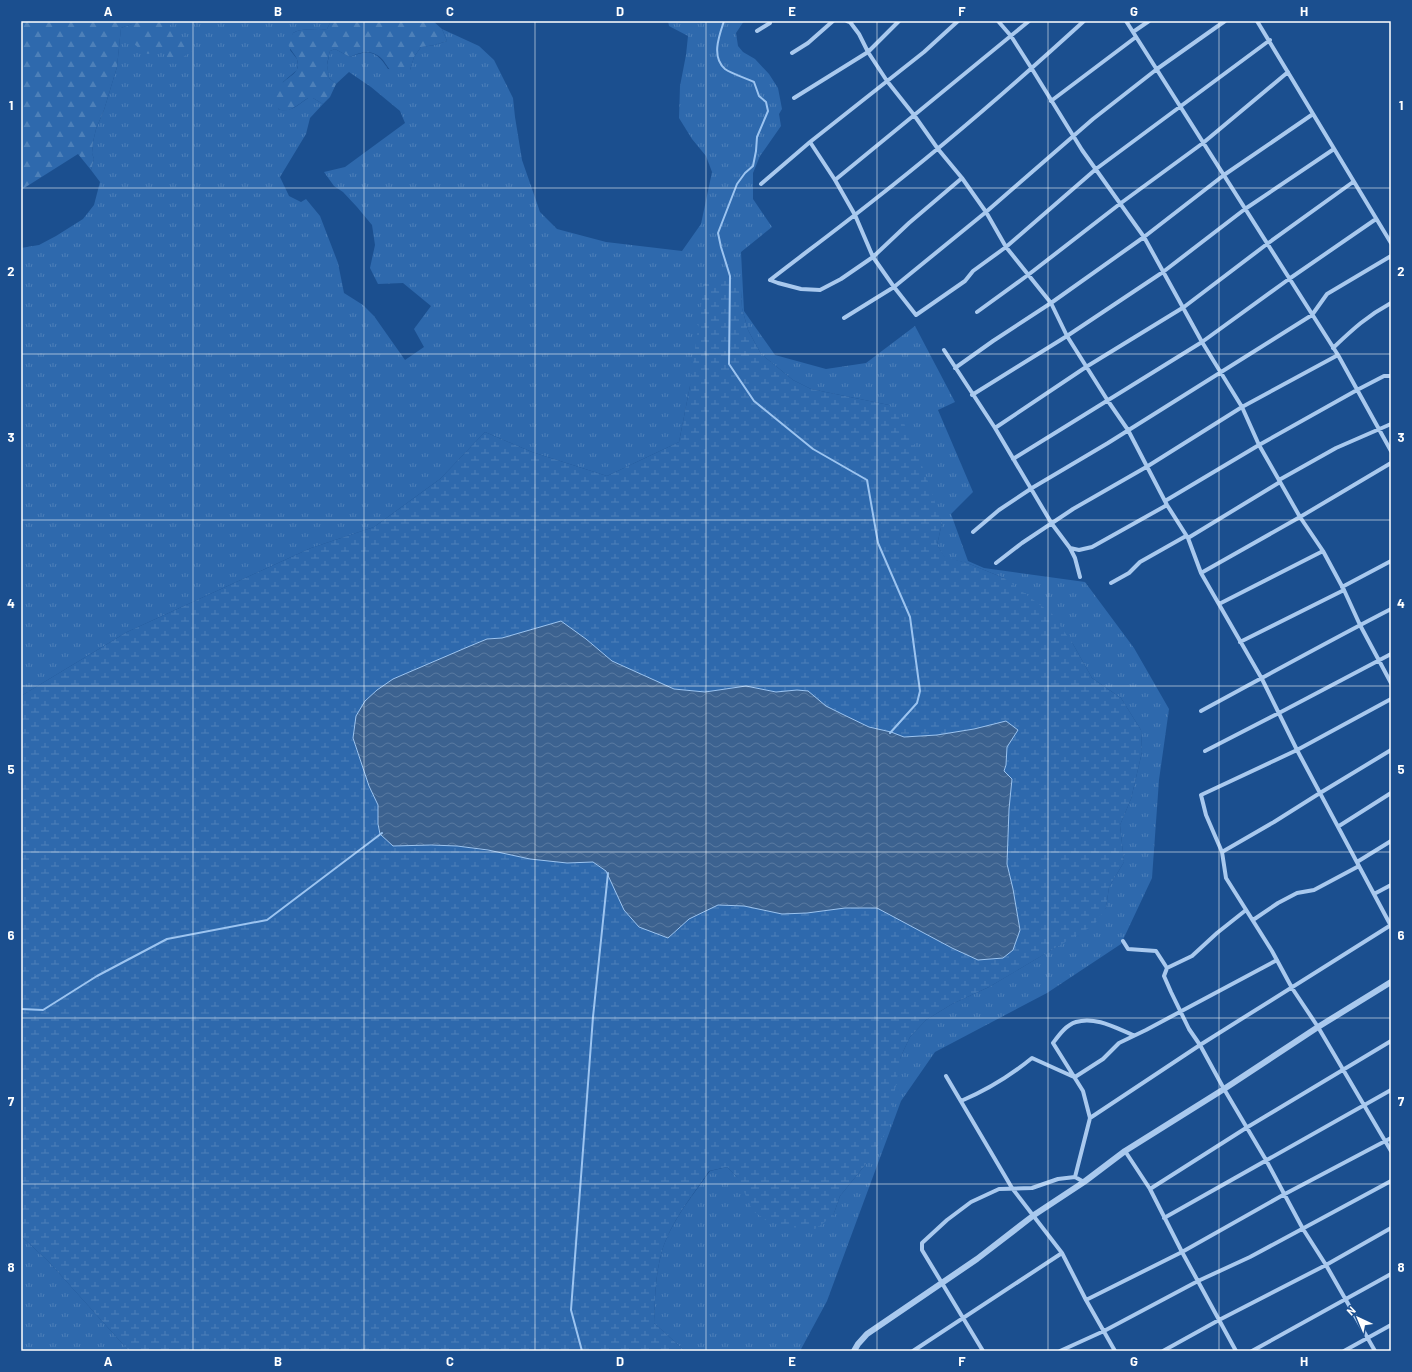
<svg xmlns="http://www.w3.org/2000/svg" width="1412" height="1372" font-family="Barlow,sans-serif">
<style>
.grass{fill:url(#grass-tufts)}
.forest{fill:url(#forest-firs)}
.wetland{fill:url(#wetland-marsh);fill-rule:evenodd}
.water{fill:url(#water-waves);stroke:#9cc4f0}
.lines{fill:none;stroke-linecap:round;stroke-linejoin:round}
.stream{stroke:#9cc4f0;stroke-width:2}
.minor{stroke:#a9c9ee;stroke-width:4}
.tertiary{stroke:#a9c9ee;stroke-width:6}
.grid{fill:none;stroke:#fff;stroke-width:1;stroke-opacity:0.55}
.neatline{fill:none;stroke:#fff;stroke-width:1.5}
.grid-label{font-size:13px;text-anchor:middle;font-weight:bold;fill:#fff}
</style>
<defs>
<pattern id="grass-tufts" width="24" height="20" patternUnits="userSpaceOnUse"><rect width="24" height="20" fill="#2e69ad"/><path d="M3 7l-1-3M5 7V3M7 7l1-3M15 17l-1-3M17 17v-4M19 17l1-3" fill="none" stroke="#4d80b9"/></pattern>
<pattern id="forest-firs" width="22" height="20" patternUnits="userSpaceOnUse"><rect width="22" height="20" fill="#2e69ad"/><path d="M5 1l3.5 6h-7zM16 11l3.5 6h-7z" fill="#4d80b9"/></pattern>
<pattern id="wetland-marsh" width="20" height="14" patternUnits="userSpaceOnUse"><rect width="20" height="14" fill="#2e69ad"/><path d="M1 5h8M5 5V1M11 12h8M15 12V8" fill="none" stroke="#4d80b9"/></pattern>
<pattern id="water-waves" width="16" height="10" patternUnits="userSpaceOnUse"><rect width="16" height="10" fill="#3c6290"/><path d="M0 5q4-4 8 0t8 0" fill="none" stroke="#597aa1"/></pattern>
</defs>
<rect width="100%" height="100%" fill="#1b4f8f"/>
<path class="grass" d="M 174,21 L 331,21 L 327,29 C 315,32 304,26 293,33 L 290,50 L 297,59 L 298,65 L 297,70 L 283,82 L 278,109 C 290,114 299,104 308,98 L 313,98 L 323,104 L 310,118 L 306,134 L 280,177 L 289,196 L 301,202 L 306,199 L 320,216 L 338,263 L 344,293 L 363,305 L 374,316 L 405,360 L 424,347 L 414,329 L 431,306 L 403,283 L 378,284 L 370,268 L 375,245 L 372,225 L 357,207 L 343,192 L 334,186 L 324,172 L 345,167 L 405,123 L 400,111 L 371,87 L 349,72 L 336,84 L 329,78 L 327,65 L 330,51 L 335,49 L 350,57 C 369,49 377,51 388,69 L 410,70 L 414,57 L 421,47 L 435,45 L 447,41 L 442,29 L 479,46 L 494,60 L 513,98 L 515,117 L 522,160 L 540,212 L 557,229 L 606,242 L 682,251 L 701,224 L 712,172 L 706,156 L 692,139 L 679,118 L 680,86 L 686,55 L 688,36 L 669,26 L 668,21 L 744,21 L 736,33 L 738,46 L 743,52 L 755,59 L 769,74 L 778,88 L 782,109 L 779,114 L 781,126 L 760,156 L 753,173 L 753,199 L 772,227 L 741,252 L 744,311 L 775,355 L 826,369 L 866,363 L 915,326 L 955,402 L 938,410 L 973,492 L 951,514 L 968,561 L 984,568 L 1085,582 L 1134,648 L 1169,709 L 1159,780 L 1152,878 L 1121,944 L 1047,993 L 935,1052 L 901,1101 L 827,1301 L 800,1351 L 685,1351 L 654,1323 C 655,1301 655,1279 660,1259 C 667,1226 691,1198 710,1171 L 727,1167 L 737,1177 L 833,1216 L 840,1196 L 866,1164 L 901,1056 L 910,1037 L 926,1020 L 952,1004 L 989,987 L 1058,946 L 1106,908 L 1109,887 L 1124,862 L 1120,825 L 1131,799 L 1142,752 L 1141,730 L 1121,698 L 1092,678 L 1073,644 L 1004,578 L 967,563 L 945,558 L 937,545 L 942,523 L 889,405 L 811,389 L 793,380 L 761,354 L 748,330 L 742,308 L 741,291 L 690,386 L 679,442 L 607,476 L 532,452 L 485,432 L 440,479 L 374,527 L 311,548 L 127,632 L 21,696 L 21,248 L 39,245 L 56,236 L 83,219 L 94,205 L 100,182 L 91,170 L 94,159 L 92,153 L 93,142 L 96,129 L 104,110 L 117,67 L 121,28 L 132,24 L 174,34 L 167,27 Z
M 21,1236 L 48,1261 L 129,1351 L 21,1351 Z"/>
<path class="forest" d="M 21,21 L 174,21 L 168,27 L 192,51 L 173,64 L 160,49 L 148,54 L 142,51 L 132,42 L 132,24 L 121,28 L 117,67 L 104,110 L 96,129 L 93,142 L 92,153 L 94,159 L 91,170 L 78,154 L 21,190 Z
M 331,21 L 433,21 L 442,29 L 447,41 L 435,45 L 421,47 L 414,57 L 410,70 C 406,71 401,73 398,73 C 388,72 387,64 382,59 C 372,49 361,52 350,57 L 335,49 L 330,51 L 327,64 L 329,78 L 336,84 L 330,97 L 323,104 L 313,98 L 308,98 C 298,104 284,119 275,105 C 275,98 277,91 280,86 C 285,78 299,74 298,64 C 298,56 290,51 288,44 L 293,33 C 304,26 315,32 327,29 Z"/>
<path class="wetland" d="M 730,276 L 741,291 L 742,308 L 748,330 L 761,354 L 793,380 L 811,389 L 889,405 L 901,418 L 911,437 L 926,476 L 942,523 L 937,545 L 945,557 L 967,563 L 1004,578 L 1051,613 L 1073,644 L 1092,678 L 1121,698 L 1141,730 L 1142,752 L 1131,799 L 1120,825 L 1124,862 L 1109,887 L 1106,908 L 1094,925 L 989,987 L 952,1004 L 926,1020 L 910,1037 L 901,1056 L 888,1129 L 866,1164 L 840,1196 L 833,1216 L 815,1229 L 789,1227 L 767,1221 L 753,1211 L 737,1177 L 727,1167 L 709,1171 C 691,1198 667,1226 660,1259 C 655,1279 655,1301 654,1323 L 685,1351 L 129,1351 L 48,1261 L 21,1236 L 21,696 L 127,632 L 311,548 L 374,527 L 440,479 L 485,432 L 532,452 L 607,476 L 679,442 L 690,386 L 704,284 ZM 561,621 L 586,639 L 612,661 L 674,689 L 705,692 L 746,686 L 776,692 L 797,690 L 807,691 L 826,706 L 842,714 L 869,727 L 891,732 L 904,737 L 937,735 L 974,729 L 1006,721 L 1018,730 L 1007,747 L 1006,765 L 1004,772 L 1012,779 L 1009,809 L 1007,864 L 1013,889 L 1020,930 L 1013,950 L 1003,958 L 979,960 L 952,948 L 877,908 L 845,908 L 807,913 L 782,914 L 744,906 L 718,905 L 689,919 L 668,938 L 613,884 L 606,871 L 593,862 L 567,863 L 457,846 L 431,845 L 393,846 L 380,834 L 378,824 L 378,805 L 369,786 L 353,738 L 354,727 L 365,701 L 377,690 L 393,679 L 470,646 L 487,639 L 502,638 Z"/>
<path class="water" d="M 561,621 L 586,639 L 612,661 L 674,689 L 705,692 L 746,686 L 776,692 L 797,690 L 808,691 L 826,706 L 842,714 L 869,727 L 891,732 L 904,737 L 937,735 L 974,729 L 1006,721 L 1018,730 L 1007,747 L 1006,765 L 1004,771 L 1012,779 L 1009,809 L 1007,864 L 1013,889 L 1020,930 L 1013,950 L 1003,958 L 978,960 L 952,948 L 877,908 L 845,908 L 807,913 L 782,914 L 744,906 L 718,905 L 689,919 L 668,938 L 639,927 L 624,910 L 606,871 L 593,862 L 567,863 L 530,859 L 488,850 L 457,846 L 431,845 L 393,846 L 380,834 L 378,824 L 378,805 L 369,786 L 353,738 L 356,716 L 365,701 L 377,690 L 393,679 L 470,646 L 487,639 L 502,638 Z"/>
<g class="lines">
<path class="stream" d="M 724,21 C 719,36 711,57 725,69 C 732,74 746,78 754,82 L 759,96 L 766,102 L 768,111 L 757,137 L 756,151 L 753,166 L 745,173 L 737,184 L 718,233 L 721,247 L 730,276 L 729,364 L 754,401 L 813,449 L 867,480 L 878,543 L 910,617 L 920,691 L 917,703 L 890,733
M 21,1009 L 43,1010 L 97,976 L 167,939 L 267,920 L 382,833
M 582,1351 L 571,1310 L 593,1017 L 608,873"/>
<path class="minor" d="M 847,21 L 850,22 L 859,34 L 868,52 L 887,81 L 914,115 L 938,149 L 962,178 L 986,212 L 1006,247 L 1051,303 L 1067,336 L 1108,401 L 1128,430 L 1167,505 L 1188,538 L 1201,573 L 1262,679 L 1297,750 L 1391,926
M 958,21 L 924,52 L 810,142 L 835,180 L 855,215 L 873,257 L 894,287 L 986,212 L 1093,119 L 1157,69 L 1225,21
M 998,21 L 1011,36 L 1032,69 L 1082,150 L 1144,237 L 1202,342 L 1242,407 L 1259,445 L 1300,517 L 1323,551 L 1344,590 L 1360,625 L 1391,683
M 1126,21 L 1338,355 L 1391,451
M 1257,21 L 1391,243
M 757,31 L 770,23 L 770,21
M 1133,32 L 1149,21
M 792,53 L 808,43 L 833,21
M 794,98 L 868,52 L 899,21
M 1051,101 L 1136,37
M 835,180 L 1029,21
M 761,184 L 810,142
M 770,280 C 805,253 840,227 874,200 C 947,143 1016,83 1084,21
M 770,280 L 778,283 L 801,289 L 820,290 L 841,279 L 873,257 L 909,223 L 962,178
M 977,312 L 1028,275 L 1121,203 L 1203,143 L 1288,72
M 844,318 L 894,287 L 916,315 L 965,281 L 973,271 L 1006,247 L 1096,169 L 1270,40
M 1333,348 C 1353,329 1367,316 1391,303
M 944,350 L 995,428 L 1052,524 L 1070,548 L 1079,550 L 1092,547 L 1167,505
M 955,368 L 993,341 L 1051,303 L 1144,237 L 1224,175 L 1313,114
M 972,395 L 1067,336 L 1163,272 L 1245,209 L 1334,149
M 995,428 L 1086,367 L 1184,307 L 1267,244 L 1353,182
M 1013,459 L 1202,342 L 1289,279 L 1376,219
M 1279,480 L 1336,448 L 1391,424
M 1165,501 L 1259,445 L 1357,390 L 1384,376 L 1391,376
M 973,532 L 999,510 L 1032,488 L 1108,443 L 1312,315 L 1327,294 L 1391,256
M 1188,538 L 1280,482
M 1070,548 L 1075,558 L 1080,577
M 996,563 L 1022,543 L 1073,509 L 1148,466 L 1242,407 L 1338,355
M 1201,573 L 1300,517 L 1391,463
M 1111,583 L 1129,573 L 1140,562 L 1186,536
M 1342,587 L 1391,561
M 1219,604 L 1323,551
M 1240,642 L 1344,590
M 1391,699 L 1297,750 L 1201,795 L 1206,815 L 1222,852 L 1226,878 L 1272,951 L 1292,988 L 1318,1027 L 1391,1151
M 1201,711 C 1264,677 1327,642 1391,609
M 1205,751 L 1279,713 L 1391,654
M 1339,826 L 1391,793
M 1222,852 L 1274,822 L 1320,793 L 1391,750
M 1357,862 L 1391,841
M 1374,894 L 1391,885
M 1253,920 L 1278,903 L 1297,893 L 1314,890 L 1359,866
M 1123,941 L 1128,949 L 1156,951 L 1167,968 L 1164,976 L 1171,992 L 1189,1029 L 1200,1045 L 1224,1089 L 1266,1160 L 1303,1229 L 1326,1265 L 1375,1351
M 1167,968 L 1192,956 L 1217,933 L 1246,910
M 946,1076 L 1012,1188 L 1062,1253 L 1086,1300 L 1115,1351
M 1075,1077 L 1103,1059 L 1119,1043 L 1146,1030 L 1277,960
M 961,1101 C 987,1090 1010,1076 1032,1058 L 1074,1077
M 1090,1118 L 1200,1045 L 1391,925
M 1125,1151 L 1150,1189 L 1182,1252 L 1236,1351
M 1075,1177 L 1090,1118 L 1083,1091 L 1053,1043 C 1059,1035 1066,1025 1076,1022 C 1095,1016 1116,1028 1133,1035
M 1150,1189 L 1246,1128 L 1391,1041
M 1164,1218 L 1391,1090
M 1086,1300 L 1182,1252 L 1283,1195 L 1391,1138
M 913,1351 L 1062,1253
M 983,1351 L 922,1250 L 922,1243 L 947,1220 L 971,1202 L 999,1189 L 1032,1188 L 1058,1179 L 1075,1177 L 1084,1182
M 1060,1351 L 1104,1331 L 1198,1281 L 1250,1257 L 1391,1181
M 1163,1351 L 1219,1320 L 1326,1265 L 1391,1228
M 1252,1351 L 1391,1274
M 1344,1351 L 1391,1325"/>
<path class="tertiary" d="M 854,1351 L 858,1344 L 867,1334 L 977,1259 L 1034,1215 L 1084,1182 L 1125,1151 L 1224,1089 L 1318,1027 L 1391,982"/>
</g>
<path class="grid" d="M 193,21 L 193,1351M 364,21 L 364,1351M 535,21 L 535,1351M 706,21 L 706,1351M 877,21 L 877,1351M 1048,21 L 1048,1351M 1219,21 L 1219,1351M 21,188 L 1391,188M 21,354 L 1391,354M 21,520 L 1391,520M 21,686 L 1391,686M 21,852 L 1391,852M 21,1018 L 1391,1018M 21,1184 L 1391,1184"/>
<rect width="1412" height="1372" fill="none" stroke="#1b4f8f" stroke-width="44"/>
<g transform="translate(1358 1318) rotate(316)" stroke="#1b4f8f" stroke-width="3" paint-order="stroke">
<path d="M0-3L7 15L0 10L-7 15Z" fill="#ffffff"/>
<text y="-6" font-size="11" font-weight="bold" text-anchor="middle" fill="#ffffff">N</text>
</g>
<rect x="22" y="22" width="1368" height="1328" class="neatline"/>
<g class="grid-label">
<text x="108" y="16">A</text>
<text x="278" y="16">B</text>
<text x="450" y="16">C</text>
<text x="620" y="16">D</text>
<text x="792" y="16">E</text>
<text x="962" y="16">F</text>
<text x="1134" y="16">G</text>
<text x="1304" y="16">H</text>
<text x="11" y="110">1</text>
<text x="1401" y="110">1</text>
<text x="11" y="276">2</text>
<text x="1401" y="276">2</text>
<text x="11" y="442">3</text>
<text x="1401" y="442">3</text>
<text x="11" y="608">4</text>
<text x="1401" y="608">4</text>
<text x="11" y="774">5</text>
<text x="1401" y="774">5</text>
<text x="11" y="940">6</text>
<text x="1401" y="940">6</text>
<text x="11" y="1106">7</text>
<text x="1401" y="1106">7</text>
<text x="11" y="1272">8</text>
<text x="1401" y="1272">8</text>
<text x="108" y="1366">A</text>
<text x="278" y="1366">B</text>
<text x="450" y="1366">C</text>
<text x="620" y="1366">D</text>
<text x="792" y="1366">E</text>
<text x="962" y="1366">F</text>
<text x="1134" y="1366">G</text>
<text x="1304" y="1366">H</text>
</g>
</svg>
